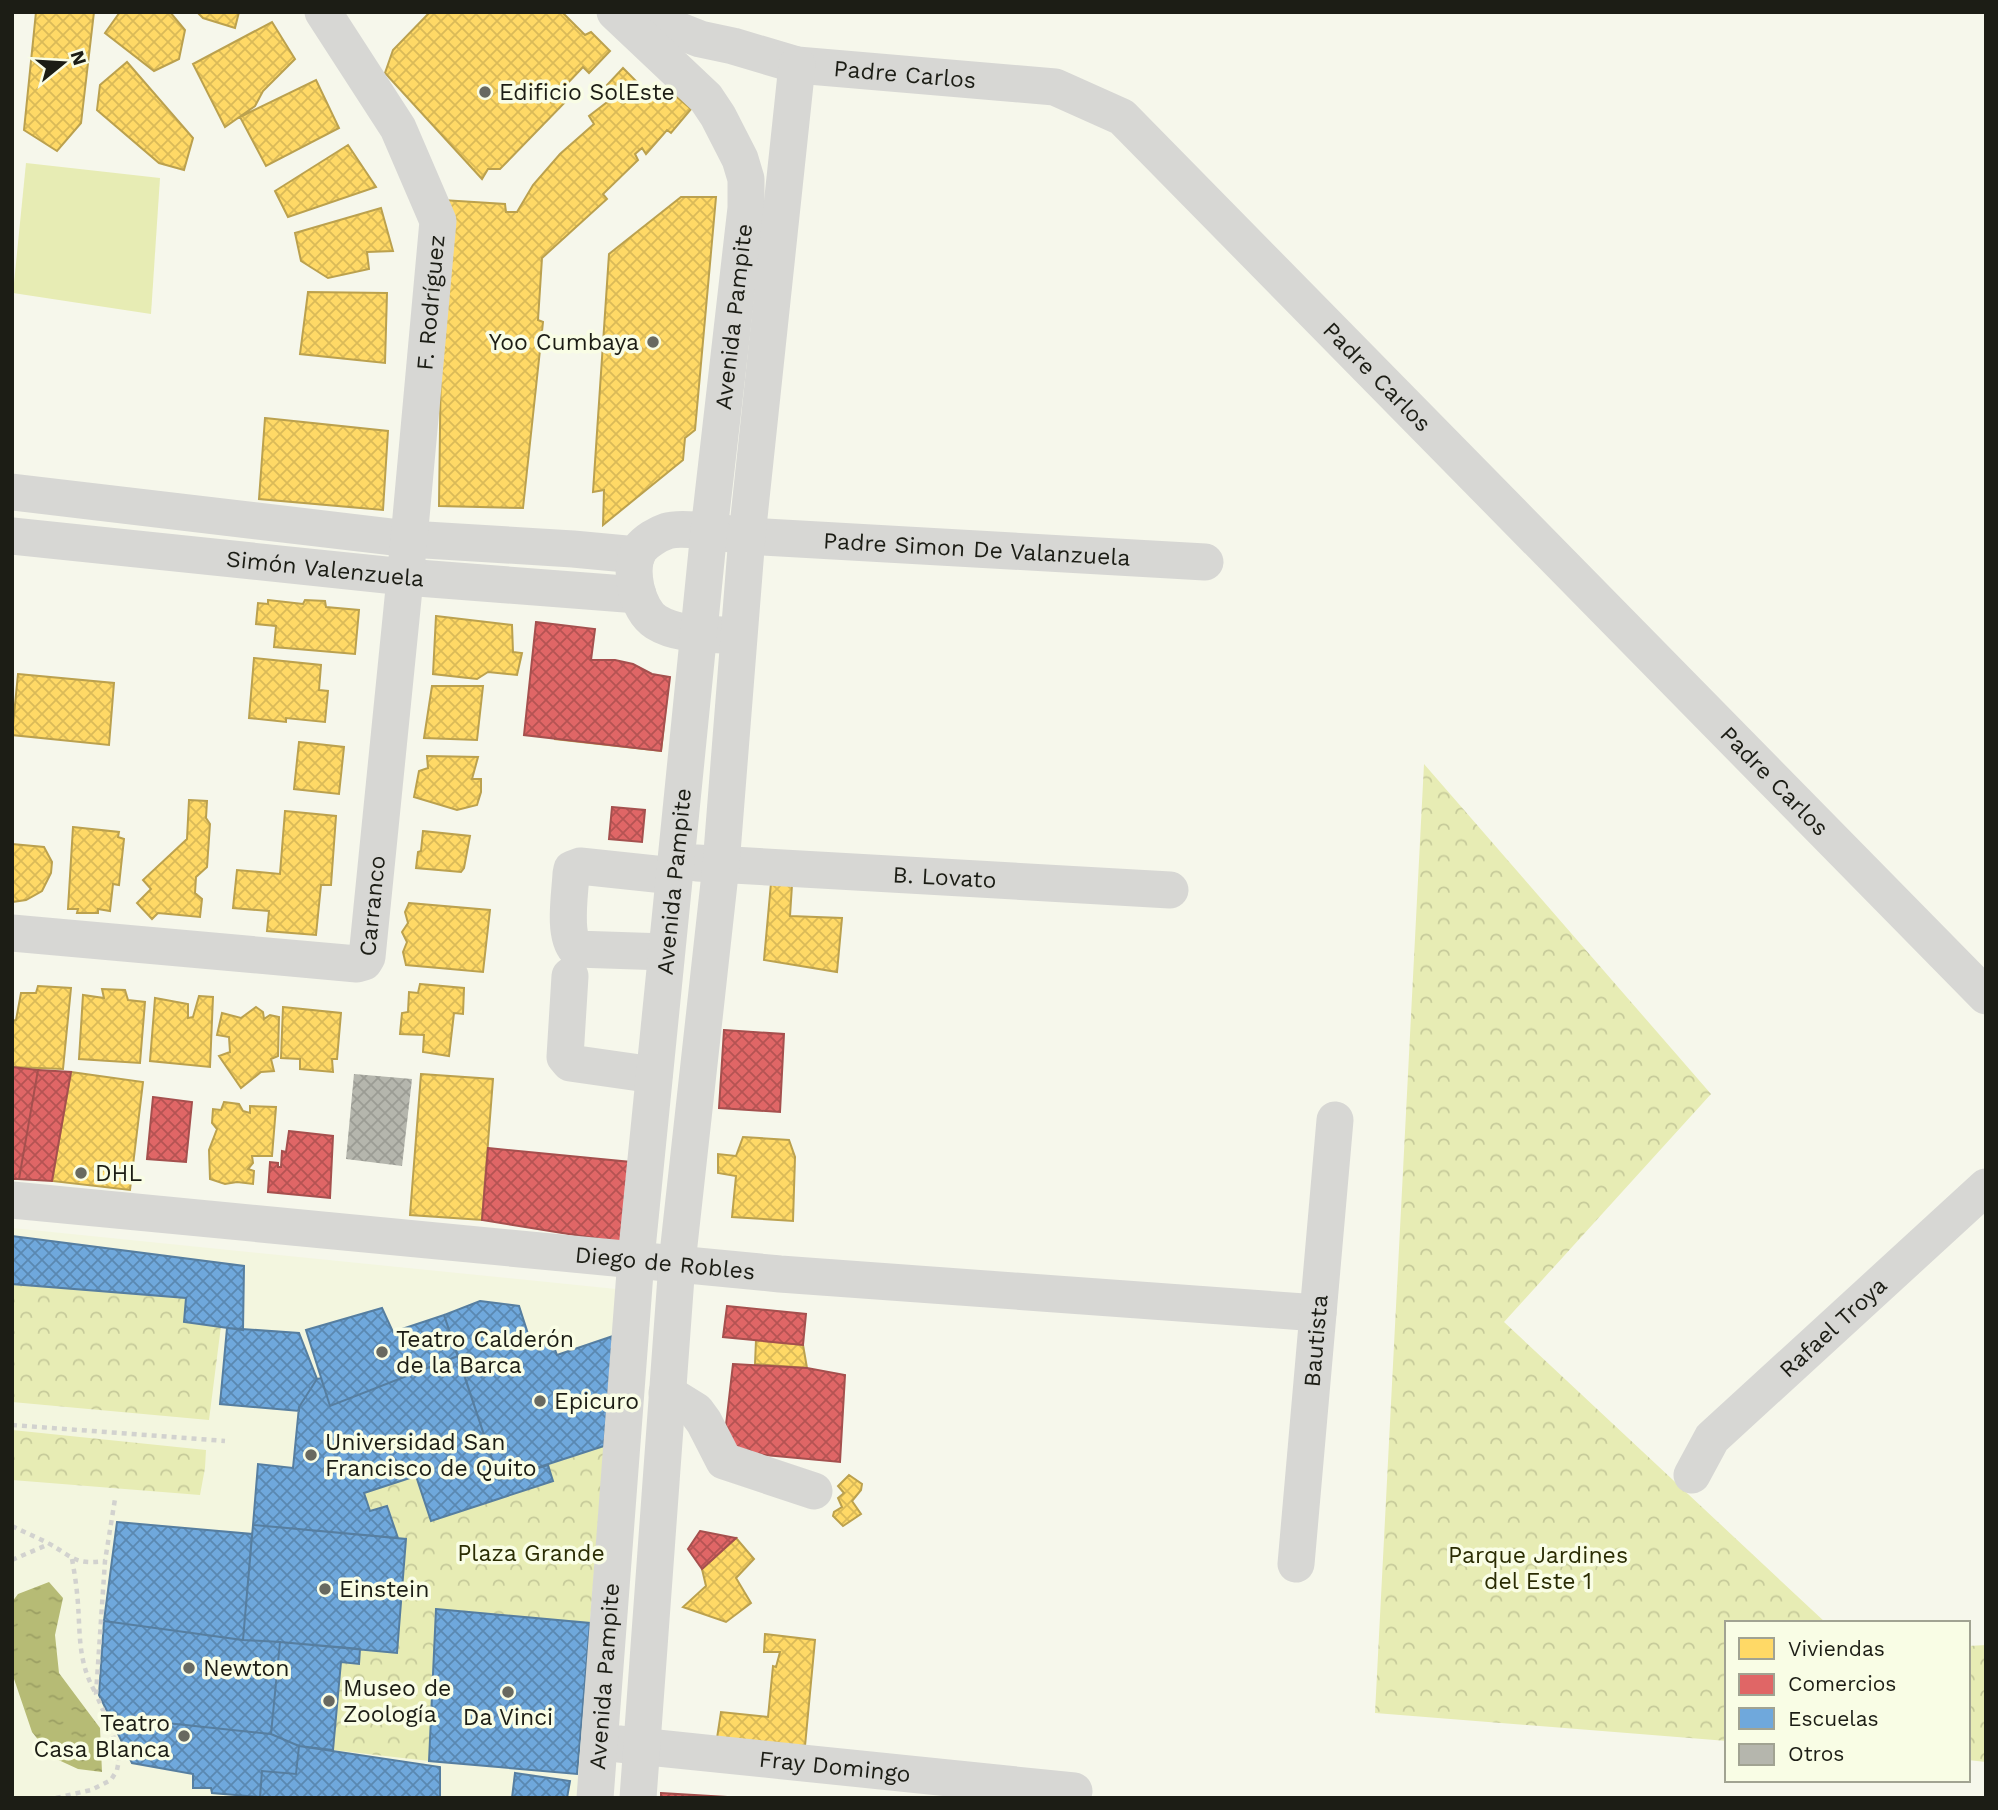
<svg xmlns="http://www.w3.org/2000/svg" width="1998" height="1810" font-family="'Work Sans',sans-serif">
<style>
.built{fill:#f3f6df}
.park{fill:url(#park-crowns)}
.garden{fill:#e7ecb4}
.water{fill:url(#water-ripples)}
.homes{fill:url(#homes-cross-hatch);stroke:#bba14e;stroke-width:2}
.shops{fill:url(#shops-cross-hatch);stroke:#a5504e;stroke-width:2}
.schools{fill:url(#schools-cross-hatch);stroke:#567ea0;stroke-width:2}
.building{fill:url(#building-cross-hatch)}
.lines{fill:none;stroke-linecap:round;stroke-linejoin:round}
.path{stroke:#d2d2cf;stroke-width:4.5;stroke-dasharray:5 5;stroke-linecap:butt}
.minor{stroke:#d7d7d4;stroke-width:37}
.poi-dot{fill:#686960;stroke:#f9fde5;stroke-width:2.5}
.labels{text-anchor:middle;stroke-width:7;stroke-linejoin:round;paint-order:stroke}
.street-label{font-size:23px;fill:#1c1d15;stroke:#f9fde5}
.poi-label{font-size:23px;fill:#1c1d15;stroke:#f9fde5;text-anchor:start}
.park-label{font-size:23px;fill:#2a2c03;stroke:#f9fde5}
</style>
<defs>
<pattern id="park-crowns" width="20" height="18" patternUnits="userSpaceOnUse" patternTransform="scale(1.75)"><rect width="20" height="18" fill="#e7ecb4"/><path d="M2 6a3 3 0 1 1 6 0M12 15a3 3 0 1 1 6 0" fill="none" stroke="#c6ca9a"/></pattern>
<pattern id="water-ripples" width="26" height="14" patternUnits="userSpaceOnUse" patternTransform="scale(1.75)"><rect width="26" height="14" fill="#b6bb75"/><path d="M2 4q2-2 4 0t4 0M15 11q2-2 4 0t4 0" fill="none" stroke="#9ca064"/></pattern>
<pattern id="homes-cross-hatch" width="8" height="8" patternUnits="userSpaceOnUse" patternTransform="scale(1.75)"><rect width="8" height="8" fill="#ffd966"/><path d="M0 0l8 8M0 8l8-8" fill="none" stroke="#daba58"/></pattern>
<pattern id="shops-cross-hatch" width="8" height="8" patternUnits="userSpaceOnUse" patternTransform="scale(1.75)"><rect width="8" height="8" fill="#e06666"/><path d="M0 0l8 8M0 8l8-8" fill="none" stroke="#b55353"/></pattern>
<pattern id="schools-cross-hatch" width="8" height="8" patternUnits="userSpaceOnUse" patternTransform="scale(1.75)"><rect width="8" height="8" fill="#6fa8dc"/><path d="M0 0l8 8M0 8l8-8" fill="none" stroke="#5a88b1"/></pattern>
<pattern id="building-cross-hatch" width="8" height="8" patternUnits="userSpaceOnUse" patternTransform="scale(1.75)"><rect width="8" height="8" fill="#b5b6ad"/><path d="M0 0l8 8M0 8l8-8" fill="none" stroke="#9b9c94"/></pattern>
</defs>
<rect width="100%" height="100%" fill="#f6f7eb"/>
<path class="built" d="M 12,1228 L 626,1290 L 578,1798 L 12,1798 Z"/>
<path class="park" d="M 1424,764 L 1711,1094 L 1504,1322 L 1826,1623 L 1727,1623 L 1727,1741 L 1375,1713 Z
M 12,1284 L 186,1298 L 184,1322 L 221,1326 L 209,1420 L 12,1402 Z
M 12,1430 L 206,1450 L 205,1468 L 200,1495 L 12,1480 Z
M 604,1446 L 590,1623 L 436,1609 L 429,1761 L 333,1750 L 341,1662 L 359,1664 L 360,1649 L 397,1652 L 406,1539 L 398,1538 L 388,1506 L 370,1511 L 364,1493 L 416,1476 L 431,1521 L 553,1480 L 548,1465 Z
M 1986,1645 L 1986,1762 L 1968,1760 L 1968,1646 Z"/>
<path class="garden" d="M 26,163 L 160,178 L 151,314 L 13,293 Z"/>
<path class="water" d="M 49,1582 L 63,1598 L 55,1635 L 59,1673 L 100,1728 L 102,1772 L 78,1769 L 52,1757 L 32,1732 L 12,1673 L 12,1602 L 18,1594 Z"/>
<path class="homes" d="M 36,12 L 94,12 L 81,123 L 57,151 L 24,130 Z
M 120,12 L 170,12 L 185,30 L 179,59 L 154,71 L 105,33 Z
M 197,12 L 239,12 L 235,28 L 203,18 Z
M 430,12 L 562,12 L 585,35 L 591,32 L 610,51 L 589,73 L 583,67 L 563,88 L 571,96 L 500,169 L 488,169 L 482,179 L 385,73 L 393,50 Z
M 272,22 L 295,59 L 263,91 L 255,106 L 225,127 L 193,64 Z
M 127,62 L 193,138 L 184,170 L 159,163 L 97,110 L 100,85 Z
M 623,68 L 638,83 L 633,90 L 640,96 L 647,90 L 660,102 L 671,92 L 691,109 L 671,133 L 667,130 L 646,154 L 642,148 L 635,154 L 638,160 L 603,194 L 607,199 L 542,258 L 538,320 L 543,322 L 523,508 L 439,506 L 443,200 L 505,204 L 506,212 L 517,212 L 533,185 L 560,154 L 594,124 L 589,116 L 615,96 L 607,85 Z
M 316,80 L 339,128 L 266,166 L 240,117 Z
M 348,145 L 376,187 L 288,217 L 275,191 Z
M 681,197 L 716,197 L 695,430 L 685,438 L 683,460 L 603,525 L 604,490 L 593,492 L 609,254 Z
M 381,208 L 393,251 L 367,252 L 369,269 L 328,278 L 301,261 L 295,233 Z
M 308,292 L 387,293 L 385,363 L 300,354 Z
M 265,418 L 388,431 L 383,510 L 259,499 Z
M 268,600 L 303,604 L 305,600 L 325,601 L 326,607 L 359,610 L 355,654 L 274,647 L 276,626 L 256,624 L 258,603 L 268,604 Z
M 436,616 L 512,625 L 513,652 L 522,653 L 517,675 L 488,672 L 477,679 L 433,674 Z
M 254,658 L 321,665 L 319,690 L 328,691 L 325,722 L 286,718 L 286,722 L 249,718 Z
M 564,672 L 668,687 L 661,751 L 555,739 Z
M 18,674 L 114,683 L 109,745 L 12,735 Z
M 432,686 L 483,686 L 477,740 L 424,738 Z
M 299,742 L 344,747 L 339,794 L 294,789 Z
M 427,756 L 478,757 L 472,779 L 481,779 L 481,792 L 477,805 L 457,810 L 414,797 L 419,771 L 428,768 Z
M 189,800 L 207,801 L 206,818 L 210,824 L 207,867 L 196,877 L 195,893 L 202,899 L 200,917 L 158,913 L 152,919 L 137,903 L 151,889 L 143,880 L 187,839 Z
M 285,811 L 336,816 L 331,885 L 321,885 L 316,935 L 267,931 L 269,911 L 233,908 L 237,870 L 280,874 Z
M 73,827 L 119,832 L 118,837 L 124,839 L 119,885 L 113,884 L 110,911 L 98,909 L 98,913 L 77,913 L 78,909 L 68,909 Z
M 423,831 L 470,836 L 464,868 L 461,872 L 416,868 L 418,852 L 421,851 Z
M 12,844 L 44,847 L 52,862 L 51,873 L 42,891 L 26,900 L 12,902 Z
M 771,883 L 792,885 L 790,916 L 842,918 L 837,972 L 764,960 Z
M 409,903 L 490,910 L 483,972 L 406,965 L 403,952 L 407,942 L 402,932 L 408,923 L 405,912 Z
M 420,984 L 464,988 L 463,1014 L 454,1013 L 449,1056 L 423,1052 L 424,1035 L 400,1034 L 402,1013 L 408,1012 L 409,992 L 418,993 Z
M 38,986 L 71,988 L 63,1069 L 12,1067 L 12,1021 L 16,1020 L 21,993 L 36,993 Z
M 102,989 L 125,990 L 128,1000 L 145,1002 L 140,1063 L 79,1059 L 83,995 L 104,998 Z
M 199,996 L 213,997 L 210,1067 L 150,1061 L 155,998 L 188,1004 L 188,1018 L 193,1017 Z
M 256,1007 L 263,1012 L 264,1019 L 270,1015 L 279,1017 L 278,1056 L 271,1059 L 274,1071 L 261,1072 L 241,1088 L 219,1056 L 230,1052 L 229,1037 L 217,1035 L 222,1013 L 241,1018 Z
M 283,1007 L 341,1013 L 337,1059 L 332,1059 L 333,1072 L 300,1069 L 300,1059 L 281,1058 Z
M 71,1072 L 143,1082 L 130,1190 L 52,1181 Z
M 421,1074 L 493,1079 L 482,1220 L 410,1215 Z
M 224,1102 L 239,1104 L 243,1111 L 250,1113 L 250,1106 L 276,1107 L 272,1156 L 252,1156 L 253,1163 L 248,1169 L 254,1171 L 253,1184 L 237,1182 L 225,1184 L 210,1179 L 209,1150 L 217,1129 L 212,1123 L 213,1109 L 221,1110 Z
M 743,1137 L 789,1140 L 795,1157 L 793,1221 L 732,1217 L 736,1176 L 718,1173 L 718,1154 L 736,1156 Z
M 756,1340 L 803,1345 L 807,1368 L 755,1364 Z
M 849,1475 L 862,1484 L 861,1490 L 852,1501 L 861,1514 L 843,1526 L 833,1516 L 834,1512 L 842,1507 L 838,1498 L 844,1493 L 838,1486 Z
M 736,1538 L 754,1559 L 736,1578 L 751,1603 L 726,1622 L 683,1607 L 706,1586 L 702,1569 Z
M 765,1634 L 815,1640 L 805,1746 L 717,1738 L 721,1712 L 768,1717 L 773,1666 L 776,1667 L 780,1652 L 764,1652 Z"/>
<path class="shops" d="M 536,622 L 595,629 L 591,660 L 615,660 L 633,664 L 652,674 L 670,677 L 661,751 L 524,735 Z
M 612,807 L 645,810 L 642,842 L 609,839 Z
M 724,1030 L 784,1034 L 780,1112 L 719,1108 Z
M 12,1067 L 38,1070 L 19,1179 L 12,1179 Z
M 38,1070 L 71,1072 L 52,1181 L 19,1179 Z
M 153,1097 L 192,1102 L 186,1162 L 147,1159 Z
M 289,1131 L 333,1136 L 330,1198 L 268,1192 L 270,1162 L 278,1163 L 278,1167 L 281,1167 L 282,1151 L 286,1152 Z
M 488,1148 L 641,1163 L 631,1244 L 482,1220 Z
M 727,1306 L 806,1314 L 803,1345 L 723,1337 Z
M 733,1364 L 807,1368 L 845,1375 L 840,1462 L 723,1451 Z
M 700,1531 L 736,1538 L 702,1569 L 688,1549 Z
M 661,1793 L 744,1798 L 661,1798 Z"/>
<path class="schools" d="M 12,1236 L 244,1266 L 243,1330 L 184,1322 L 186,1298 L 12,1284 Z
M 480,1301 L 519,1306 L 531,1343 L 550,1336 L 557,1355 L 613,1336 L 604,1446 L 499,1480 L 444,1315 Z
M 382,1308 L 393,1332 L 444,1315 L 458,1356 L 330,1406 L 306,1330 Z
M 227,1328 L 299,1333 L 317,1379 L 299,1407 L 299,1411 L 220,1404 Z
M 458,1356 L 499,1480 L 548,1465 L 553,1481 L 431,1521 L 416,1476 L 364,1493 L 370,1511 L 387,1506 L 398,1538 L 253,1525 L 258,1464 L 293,1468 L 299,1407 L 317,1379 L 321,1378 L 330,1406 Z
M 117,1522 L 252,1534 L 243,1640 L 104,1621 Z
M 253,1525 L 406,1539 L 397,1653 L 280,1642 L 243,1640 Z
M 436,1609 L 590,1623 L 577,1774 L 429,1761 Z
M 104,1621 L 243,1640 L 280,1642 L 271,1734 L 110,1717 L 99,1695 Z
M 280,1642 L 360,1649 L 359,1664 L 341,1662 L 333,1750 L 299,1746 L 271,1734 Z
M 110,1717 L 271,1734 L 299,1746 L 296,1774 L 262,1771 L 260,1797 L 212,1793 L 211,1788 L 193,1788 L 193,1774 L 132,1763 Z
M 299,1746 L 440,1767 L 440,1798 L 260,1798 L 262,1771 L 296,1774 Z
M 515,1773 L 570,1781 L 567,1798 L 512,1798 Z"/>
<path class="building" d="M 354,1074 L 412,1079 L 402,1166 L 346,1159 Z"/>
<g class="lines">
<path class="path" d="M 12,1425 L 225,1441
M 12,1526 C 24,1532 36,1537 48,1543 C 73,1557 74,1565 105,1561
M 72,1559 C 74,1570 76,1582 77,1593 C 81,1629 76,1658 95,1692
M 12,1560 L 49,1544
M 56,1798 L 91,1790 L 111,1780 L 117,1770 L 119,1760 L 112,1731 L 96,1694 L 105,1561 L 115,1499"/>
<g class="minor">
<path id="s1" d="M 632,12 L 700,39 L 733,46 L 797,65 L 1055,87 L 1122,117 L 1986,996"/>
<path d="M 12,492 L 409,539 L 573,549 L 637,555"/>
<path id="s2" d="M 12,536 L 405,577 L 638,595"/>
<path id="s3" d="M 724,635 C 702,634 675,634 656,622 C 637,610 627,567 640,549 C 646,541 658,534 667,531 C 683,526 728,534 747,536 L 1205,562"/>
<path id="s4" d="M 697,863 L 1170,890"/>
<path id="s5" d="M 12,933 L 357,964 L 364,962 L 367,957 L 409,539 L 438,221 L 398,128 L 323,12"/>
<path d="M 666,952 L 576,949 C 563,934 570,894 571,874 L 572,869 L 580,866 L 674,876"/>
<path d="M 570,976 L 565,1057 L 570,1063 L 654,1075"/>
<path id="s6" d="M 12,1200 L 780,1274 L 1318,1313"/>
<path d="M 667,1393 L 696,1411 L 704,1422 L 724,1461 L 814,1491"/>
<path id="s7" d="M 1692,1475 L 1712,1438 L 1986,1187"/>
<path id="s8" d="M 1296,1564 L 1335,1120"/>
<path id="s9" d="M 619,1744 L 1074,1791"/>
<path id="s10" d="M 595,1798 L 636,1259 L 709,531 L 746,208 L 746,179 L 740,159 L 718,116 L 706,98 L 615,12"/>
<path d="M 638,1798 L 677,1263 L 721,865 L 747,536 L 797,65"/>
</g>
</g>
<g class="poi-dot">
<circle cx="485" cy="92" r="7"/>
<circle cx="653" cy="342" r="7"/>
<circle cx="81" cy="1173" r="7"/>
<circle cx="382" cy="1352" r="7"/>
<circle cx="540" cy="1401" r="7"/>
<circle cx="311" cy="1455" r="7"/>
<circle cx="325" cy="1589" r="7"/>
<circle cx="189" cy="1668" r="7"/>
<circle cx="508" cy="1692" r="7"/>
<circle cx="329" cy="1701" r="7"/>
<circle cx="184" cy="1736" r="7"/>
</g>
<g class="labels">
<g class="street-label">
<text dy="8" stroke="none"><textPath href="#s1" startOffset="282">Padre Carlos</textPath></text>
<text dy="8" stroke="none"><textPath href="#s5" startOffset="1017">F. Rodríguez</textPath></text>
<text dy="8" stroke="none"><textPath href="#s10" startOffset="1488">Avenida Pampite</textPath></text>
<text dy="8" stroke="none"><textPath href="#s1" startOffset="870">Padre Carlos</textPath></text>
<text dy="8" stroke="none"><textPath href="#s3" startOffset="494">Padre Simon De Valanzuela</textPath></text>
<text dy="8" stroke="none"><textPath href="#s2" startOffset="315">Simón Valenzuela</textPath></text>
<text dy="8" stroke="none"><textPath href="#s1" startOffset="1437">Padre Carlos</textPath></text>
<text dy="8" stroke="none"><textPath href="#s4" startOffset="248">B. Lovato</textPath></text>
<text dy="8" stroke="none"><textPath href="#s10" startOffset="920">Avenida Pampite</textPath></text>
<text dy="8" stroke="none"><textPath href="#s5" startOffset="411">Carranco</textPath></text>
<text dy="8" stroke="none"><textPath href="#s6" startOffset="656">Diego de Robles</textPath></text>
<text dy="8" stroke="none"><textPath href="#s7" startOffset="206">Rafael Troya</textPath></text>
<text dy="8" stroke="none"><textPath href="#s8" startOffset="224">Bautista</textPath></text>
<text dy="8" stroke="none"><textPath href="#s10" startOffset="122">Avenida Pampite</textPath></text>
<text dy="8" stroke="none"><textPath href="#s9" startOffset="217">Fray Domingo</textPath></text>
</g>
<g class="poi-label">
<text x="499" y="100">Edificio SolEste</text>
<text x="639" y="350" text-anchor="end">Yoo Cumbaya</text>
<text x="95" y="1181">DHL</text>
<text x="396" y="1347">Teatro Calderón<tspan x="396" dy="26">de la Barca</tspan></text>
<text x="554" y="1409">Epicuro</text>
<text x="325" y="1450">Universidad San<tspan x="325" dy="26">Francisco de Quito</tspan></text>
<text x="339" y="1597">Einstein</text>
<text x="203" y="1676">Newton</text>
<text x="343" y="1696">Museo de<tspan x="343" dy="26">Zoología</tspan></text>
<text x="508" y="1725" text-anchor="middle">Da Vinci</text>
<text x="170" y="1731" text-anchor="end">Teatro<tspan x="170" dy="26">Casa Blanca</tspan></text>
</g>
<g class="park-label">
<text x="531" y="1561">Plaza Grande</text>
<text x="1538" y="1563">Parque Jardines<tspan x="1538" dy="26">del Este 1</tspan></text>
</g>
</g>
<rect width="1998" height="1810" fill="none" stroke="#1c1d15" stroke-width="28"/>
<rect x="1725" y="1621" width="245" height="161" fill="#f9fde5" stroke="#a1a392" stroke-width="2"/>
<rect x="1739" y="1638" width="35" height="21" fill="#ffd966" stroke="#a1a392" stroke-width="2"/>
<text x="1788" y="1656" font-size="21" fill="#1c1d15">Viviendas</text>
<rect x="1739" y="1674" width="35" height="21" fill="#e06666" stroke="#a1a392" stroke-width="2"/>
<text x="1788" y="1691" font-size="21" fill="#1c1d15">Comercios</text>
<rect x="1739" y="1708" width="35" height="21" fill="#6fa8dc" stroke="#a1a392" stroke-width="2"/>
<text x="1788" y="1726" font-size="21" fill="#1c1d15">Escuelas</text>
<rect x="1739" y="1744" width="35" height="21" fill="#b5b6ad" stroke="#a1a392" stroke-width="2"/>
<text x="1788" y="1761" font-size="21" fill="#1c1d15">Otros</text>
<g transform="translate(63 63) rotate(72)" stroke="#f9fde5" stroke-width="5" paint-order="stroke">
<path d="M0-5L12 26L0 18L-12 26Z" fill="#1c1d15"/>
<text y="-10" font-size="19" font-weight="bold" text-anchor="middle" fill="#1c1d15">N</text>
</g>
</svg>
